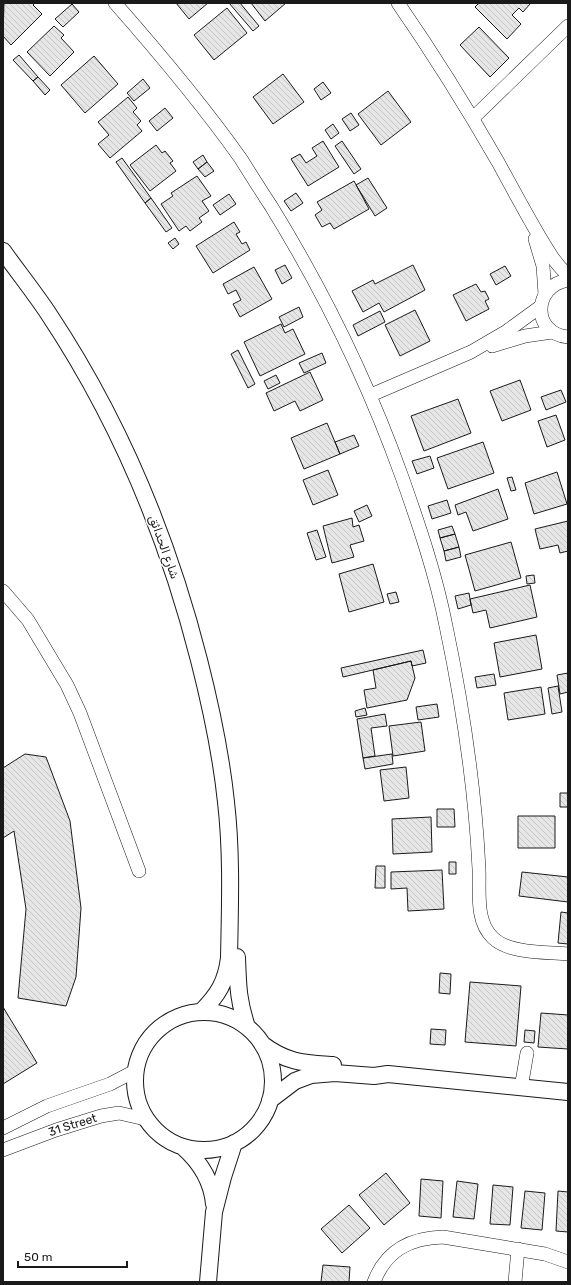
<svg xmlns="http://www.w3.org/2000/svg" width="571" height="1285" font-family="Rubik,Vazirmatn,sans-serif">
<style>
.building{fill:url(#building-back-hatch);stroke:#1a1a1a}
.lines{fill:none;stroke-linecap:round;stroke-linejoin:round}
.minor-casing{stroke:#1a1a1a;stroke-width:14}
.tertiary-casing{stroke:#1a1a1a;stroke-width:18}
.minor{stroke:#fff;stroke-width:13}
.tertiary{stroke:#fff;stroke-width:16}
.labels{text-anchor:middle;stroke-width:3;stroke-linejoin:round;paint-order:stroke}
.street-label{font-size:12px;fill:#1a1a1a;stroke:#fff}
</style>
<defs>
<pattern id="building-back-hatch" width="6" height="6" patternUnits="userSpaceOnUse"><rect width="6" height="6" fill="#e6e6e6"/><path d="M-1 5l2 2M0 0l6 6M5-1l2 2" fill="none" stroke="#c5c5c5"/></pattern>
</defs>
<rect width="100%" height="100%" fill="#fff"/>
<path class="building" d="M 4,3 L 35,3 L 33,5 L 42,14 L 11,45 L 3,36 Z
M 176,3 L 208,3 L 189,19 Z
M 229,3 L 240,3 L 259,26 L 253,31 Z
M 251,3 L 286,3 L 265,21 Z
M 479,3 L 529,3 L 530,4 L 523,12 L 519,8 L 512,15 L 521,24 L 507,39 L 475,7 Z
M 72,4 L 79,12 L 63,27 L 55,19 Z
M 227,8 L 247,33 L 214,60 L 194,35 Z
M 54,26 L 64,35 L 61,38 L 74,52 L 50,76 L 27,52 Z
M 479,27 L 509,58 L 490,77 L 460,45 Z
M 19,55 L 38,77 L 33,81 L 13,60 Z
M 94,56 L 118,84 L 85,113 L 61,85 Z
M 283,74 L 304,102 L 273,124 L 253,97 Z
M 38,77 L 50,90 L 45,95 L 33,81 Z
M 143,79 L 150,88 L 134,101 L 127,93 Z
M 323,82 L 331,93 L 321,100 L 314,89 Z
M 388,91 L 411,122 L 381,145 L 358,114 Z
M 128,97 L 137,108 L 133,112 L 141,121 L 137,125 L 142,131 L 110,158 L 98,144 L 109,135 L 98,122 Z
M 165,108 L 173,118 L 157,131 L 149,121 Z
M 351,113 L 359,125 L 350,131 L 342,119 Z
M 333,124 L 339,133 L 331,139 L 325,130 Z
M 323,141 L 339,167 L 308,186 L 291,159 L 300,154 L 306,163 L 317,156 L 312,148 Z
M 342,141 L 361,169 L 354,174 L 335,146 Z
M 156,145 L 162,153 L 165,151 L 173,161 L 170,163 L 176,171 L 150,191 L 130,165 Z
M 203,155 L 207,162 L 198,169 L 193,162 Z
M 122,158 L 151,198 L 145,203 L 116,162 Z
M 207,162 L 214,171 L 205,177 L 198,169 Z
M 197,176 L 211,196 L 202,201 L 209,211 L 199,218 L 202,222 L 190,231 L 186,226 L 179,231 L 161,204 L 173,196 L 171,193 Z
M 368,178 L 387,208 L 375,216 L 356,185 Z
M 354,181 L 369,209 L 334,229 L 330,223 L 322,227 L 315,215 L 322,210 L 317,202 Z
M 296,193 L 303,203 L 291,211 L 284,201 Z
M 229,194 L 236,204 L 220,215 L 213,205 Z
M 151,198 L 172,228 L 166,232 L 145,203 Z
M 234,222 L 240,232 L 236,234 L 242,244 L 246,242 L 250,250 L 213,273 L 196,246 Z
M 175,238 L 179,244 L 173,249 L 168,243 Z
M 285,265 L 292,278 L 282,284 L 275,270 Z
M 413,265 L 425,290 L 384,312 L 379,303 L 363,312 L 352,291 L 373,280 L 375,284 Z
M 505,266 L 511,276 L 496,285 L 490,274 Z
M 254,267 L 272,299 L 240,317 L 233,304 L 241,300 L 236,290 L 228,294 L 223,284 Z
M 476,284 L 481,292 L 485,291 L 489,299 L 485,301 L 489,309 L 466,321 L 453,295 Z
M 299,307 L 303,317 L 284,327 L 279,317 Z
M 415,310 L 430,341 L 400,356 L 385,325 Z
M 380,311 L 385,322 L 358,336 L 353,325 Z
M 281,324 L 285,333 L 293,329 L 305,354 L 260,376 L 244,342 Z
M 238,350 L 255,384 L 248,388 L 231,354 Z
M 322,353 L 326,363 L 304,373 L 299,363 Z
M 310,372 L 323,400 L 300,411 L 295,401 L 274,411 L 266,393 Z
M 276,375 L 280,383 L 268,389 L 264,381 Z
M 520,380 L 531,410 L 502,421 L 490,391 Z
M 561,390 L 566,402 L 546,410 L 541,397 Z
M 458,399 L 471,433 L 424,451 L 411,416 Z
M 556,415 L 565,440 L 547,447 L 538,421 Z
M 327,423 L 340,454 L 304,469 L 291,438 Z
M 354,435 L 359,446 L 340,454 L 335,442 Z
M 483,442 L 494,473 L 448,489 L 437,458 Z
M 430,456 L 434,468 L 417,474 L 412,461 Z
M 328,470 L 338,495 L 313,505 L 303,480 Z
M 557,472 L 567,504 L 534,514 L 525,483 Z
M 512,477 L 516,490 L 511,491 L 507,478 Z
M 498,489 L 508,519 L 473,531 L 466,512 L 458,515 L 455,505 Z
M 447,500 L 451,513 L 432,519 L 428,506 Z
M 367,505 L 372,516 L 359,522 L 354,511 Z
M 352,518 L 353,527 L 359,525 L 364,541 L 350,545 L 354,557 L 332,563 L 323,526 Z
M 568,521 L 568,551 L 560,553 L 558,545 L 540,549 L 535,529 Z
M 452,526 L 455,534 L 440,538 L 438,530 Z
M 317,530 L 326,557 L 316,560 L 307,533 Z
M 455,534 L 459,547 L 444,551 L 440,538 Z
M 511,542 L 521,578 L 475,591 L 465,555 Z
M 459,547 L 461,557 L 446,561 L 444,551 Z
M 373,564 L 384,602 L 349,612 L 339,574 Z
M 534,575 L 535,583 L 527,584 L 526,576 Z
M 530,585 L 537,617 L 490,628 L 486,610 L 473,613 L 470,599 Z
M 396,592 L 399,602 L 390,604 L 387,594 Z
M 469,593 L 471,605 L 458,609 L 455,596 Z
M 536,635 L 542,669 L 500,677 L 494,643 Z
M 423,650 L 426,663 L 412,666 L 411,661 L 343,677 L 341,668 Z
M 411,661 L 415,678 L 407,700 L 367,708 L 364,690 L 376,688 L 373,670 Z
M 568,673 L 568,692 L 560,694 L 557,675 Z
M 494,674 L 496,685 L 477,688 L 475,677 Z
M 558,686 L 562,712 L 552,714 L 548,688 Z
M 541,687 L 545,714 L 508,720 L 504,693 Z
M 437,704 L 439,717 L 418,720 L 416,707 Z
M 365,708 L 367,715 L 356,717 L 355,711 Z
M 385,714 L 387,726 L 371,728 L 375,756 L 363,758 L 357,719 Z
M 421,722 L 425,751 L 393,756 L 389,726 Z
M 25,754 L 46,757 L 70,821 L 81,908 L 76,977 L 66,1006 L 18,998 L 26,909 L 14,831 L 3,838 L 3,768 Z
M 392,754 L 393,764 L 365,769 L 363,758 Z
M 406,767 L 409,798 L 384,801 L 380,770 Z
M 560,793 L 568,793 L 568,807 L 560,807 Z
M 437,809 L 454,809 L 455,827 L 437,827 Z
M 518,816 L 555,816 L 555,848 L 518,848 Z
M 431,817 L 432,852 L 393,854 L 392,819 Z
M 449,862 L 456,862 L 456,874 L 449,874 Z
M 376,866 L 385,866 L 385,888 L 375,888 Z
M 442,870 L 444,909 L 408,911 L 407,888 L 391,889 L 391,872 Z
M 522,872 L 568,877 L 568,902 L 519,896 Z
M 561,912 L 568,913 L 568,944 L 558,943 Z
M 440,973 L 451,974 L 450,994 L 439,993 Z
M 470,982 L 521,986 L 516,1046 L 465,1042 Z
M 3,1007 L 37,1063 L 3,1084 Z
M 541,1013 L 568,1015 L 568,1049 L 538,1047 Z
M 431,1029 L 446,1030 L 445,1045 L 430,1044 Z
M 525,1030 L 535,1031 L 534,1043 L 524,1042 Z
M 386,1173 L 410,1203 L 384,1225 L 359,1195 Z
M 421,1179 L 443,1181 L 441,1218 L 419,1216 Z
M 457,1181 L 478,1184 L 474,1219 L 453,1217 Z
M 493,1185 L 513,1187 L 510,1225 L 490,1224 Z
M 525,1191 L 545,1193 L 542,1230 L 521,1228 Z
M 558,1191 L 568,1192 L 568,1232 L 556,1231 Z
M 349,1205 L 370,1228 L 342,1253 L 321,1229 Z
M 323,1265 L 350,1267 L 349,1282 L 321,1282 Z"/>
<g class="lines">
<g class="minor-casing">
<g id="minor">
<path d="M 115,3 C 159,53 202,104 241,159 C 251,175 261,191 271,206 C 324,292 368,382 402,477 C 419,525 436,575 446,626 C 463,707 475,787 479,869 C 480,892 475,921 493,938 C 510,954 546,952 568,954"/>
<path d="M 398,3 C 434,55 467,108 498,162 C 511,186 524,210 538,234 C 547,249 555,264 568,275"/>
<path d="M 473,118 L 568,26"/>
<path d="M 535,239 L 543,266 L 545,294"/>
<path d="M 568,280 C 532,286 532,334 568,337"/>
<path d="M 492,346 L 525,336 L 552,332"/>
<path d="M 371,395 L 471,352 L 507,331 L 540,307"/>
<path d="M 3,591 L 28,620 L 67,685 L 80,713 L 139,871"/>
<path d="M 521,1088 L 527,1053"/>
<path d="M 3,1128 L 47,1106 L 110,1084 L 135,1071"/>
<path id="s1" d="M 3,1150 L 56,1130 L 101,1116 L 119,1113 L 145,1119"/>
<path d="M 374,1282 C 386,1250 410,1238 443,1237 L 545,1254 L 568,1262"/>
<path d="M 515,1282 L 518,1249"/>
</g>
</g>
<g class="tertiary-casing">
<path id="tertiary" d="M 3,251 C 18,272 34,292 48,313 C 118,418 168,538 199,660 C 211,707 221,754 226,802 C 232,854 230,906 229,958 C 226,982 218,995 201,1012
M 237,957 C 238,985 238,1000 247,1027
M135 1081a69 69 0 1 1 138 0a69 69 0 1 1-138 0Z
M 262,1044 C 287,1063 304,1063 333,1065
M 270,1100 L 295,1081 L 311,1075 L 335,1073 L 374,1076 L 388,1074 L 568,1092
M 183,1147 C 200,1162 212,1182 214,1204
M 208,1282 L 214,1212 L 223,1177 L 234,1143"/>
</g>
<use href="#minor" class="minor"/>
<use href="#tertiary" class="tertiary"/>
</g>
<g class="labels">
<g class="street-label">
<text transform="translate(164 547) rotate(70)" y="4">شارع الحدائق</text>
<text dy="4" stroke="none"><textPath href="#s1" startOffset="74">31 Street</textPath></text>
</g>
</g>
<rect width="571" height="1285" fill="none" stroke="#1a1a1a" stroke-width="8"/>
<path d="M18 1261v6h109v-6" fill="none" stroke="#1a1a1a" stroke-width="2"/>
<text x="24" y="1261" font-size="12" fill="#1a1a1a" stroke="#ffffff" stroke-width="3" paint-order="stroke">50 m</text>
</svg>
